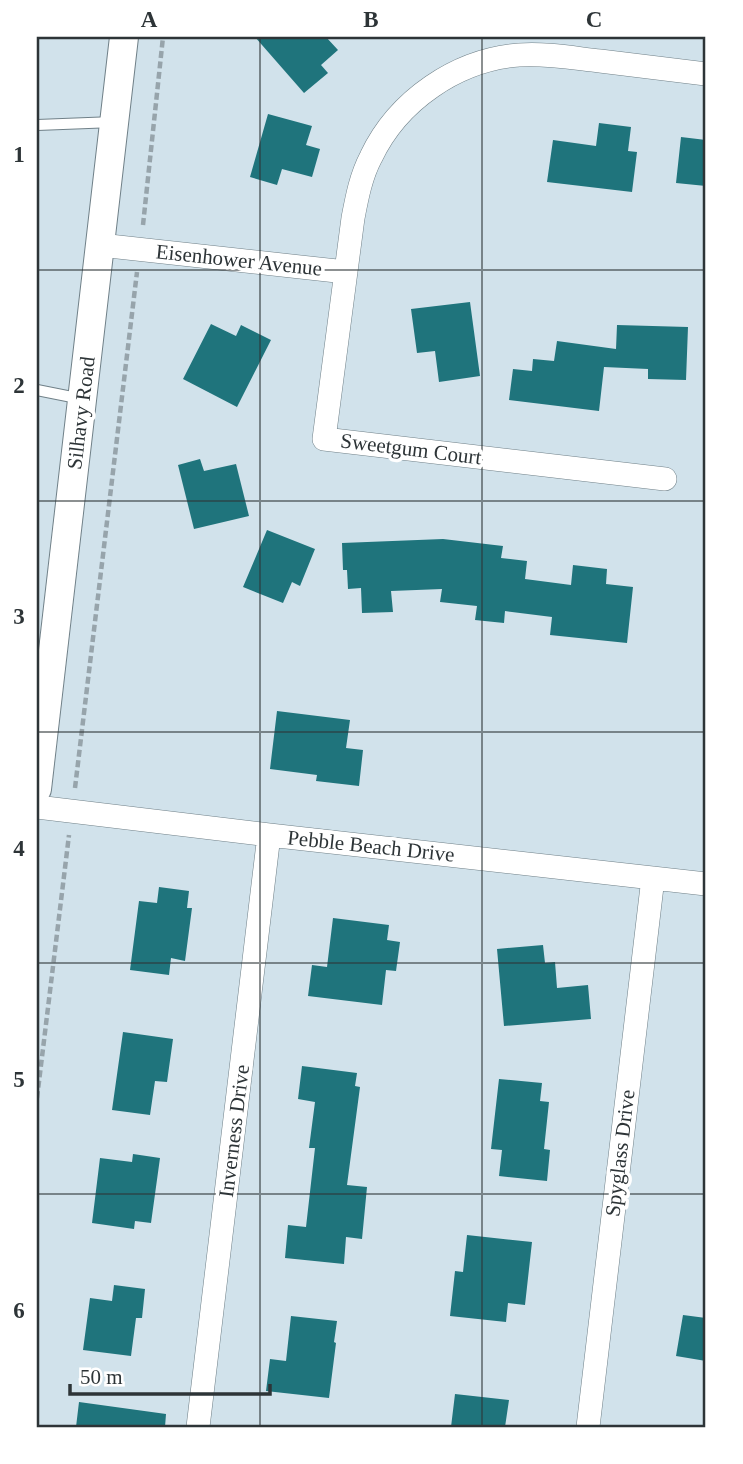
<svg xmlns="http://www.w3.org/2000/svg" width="743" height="1464" font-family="'Times New Roman',serif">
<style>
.building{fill:#1f747c}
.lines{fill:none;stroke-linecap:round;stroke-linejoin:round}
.service-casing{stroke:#708088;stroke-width:12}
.minor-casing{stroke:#708088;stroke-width:24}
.tertiary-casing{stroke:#708088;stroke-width:30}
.path{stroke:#97a4ab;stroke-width:4.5;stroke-dasharray:7 3.5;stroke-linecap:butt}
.service{stroke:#fff;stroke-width:10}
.minor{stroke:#fff;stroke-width:23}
.tertiary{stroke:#fff;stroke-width:28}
.grid{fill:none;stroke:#2d3437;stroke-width:2;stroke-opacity:0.55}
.labels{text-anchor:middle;stroke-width:7;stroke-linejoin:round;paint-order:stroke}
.street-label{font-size:21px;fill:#2d3437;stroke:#fff}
.neatline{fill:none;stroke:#2d3437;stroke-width:2.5}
.grid-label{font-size:23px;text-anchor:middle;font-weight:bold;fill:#2d3437}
</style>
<rect width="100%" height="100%" fill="#d1e2eb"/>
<path class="building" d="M 255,37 L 326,37 L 338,50 L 321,65 L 328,73 L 304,93 Z
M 268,114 L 312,126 L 306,145 L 320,149 L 312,177 L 282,169 L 277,185 L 250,177 Z
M 599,123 L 631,127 L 628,151 L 637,152 L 632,192 L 547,182 L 553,140 L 596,146 Z
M 681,137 L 706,140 L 706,186 L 676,183 Z
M 470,302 L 480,376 L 439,382 L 435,351 L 417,353 L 411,309 Z
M 211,324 L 236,336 L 241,325 L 271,340 L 237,407 L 183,379 Z
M 617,325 L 688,327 L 686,380 L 648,379 L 648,369 L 604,367 L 599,411 L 509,400 L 513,369 L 532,371 L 533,359 L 554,361 L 557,341 L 616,349 Z
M 200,459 L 204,471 L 236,464 L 249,516 L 194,529 L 178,465 Z
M 267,530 L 315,549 L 300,586 L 292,582 L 283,603 L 243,587 Z
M 443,539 L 503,546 L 501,558 L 527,561 L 525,579 L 571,585 L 573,565 L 607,569 L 606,584 L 633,587 L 627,643 L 550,635 L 552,617 L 505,611 L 504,623 L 475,620 L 477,606 L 440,602 L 442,589 L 391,591 L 393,612 L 362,613 L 361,588 L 348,589 L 347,570 L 343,570 L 342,543 Z
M 277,711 L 350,720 L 346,748 L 363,750 L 359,786 L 316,781 L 317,775 L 270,769 Z
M 159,887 L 189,891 L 187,908 L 192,908 L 185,961 L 171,958 L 169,975 L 130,970 L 139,901 L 157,903 Z
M 333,918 L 389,925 L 387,940 L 400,942 L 396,971 L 386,970 L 382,1005 L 308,996 L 312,965 L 327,967 Z
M 543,945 L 545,963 L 555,962 L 557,988 L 588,985 L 591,1019 L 504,1026 L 497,949 Z
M 123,1032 L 173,1039 L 167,1082 L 155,1081 L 150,1115 L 112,1110 Z
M 302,1066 L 357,1073 L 355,1086 L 360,1087 L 347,1185 L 367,1187 L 362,1239 L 346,1237 L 344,1264 L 285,1258 L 288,1225 L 306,1227 L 315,1148 L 309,1148 L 315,1102 L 298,1099 Z
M 499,1079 L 542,1083 L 540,1101 L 549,1102 L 544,1149 L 550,1150 L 547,1181 L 499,1176 L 502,1150 L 491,1149 Z
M 133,1154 L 160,1158 L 151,1223 L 135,1221 L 134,1229 L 92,1223 L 100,1158 L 132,1162 Z
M 467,1235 L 532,1242 L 525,1305 L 508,1303 L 506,1322 L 450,1316 L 455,1271 L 463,1272 Z
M 114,1285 L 145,1289 L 142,1318 L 136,1318 L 131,1356 L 83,1350 L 90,1298 L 112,1301 Z
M 683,1315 L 706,1318 L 706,1361 L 676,1356 Z
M 291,1316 L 337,1321 L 334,1342 L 336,1343 L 329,1398 L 266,1391 L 270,1359 L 286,1361 Z
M 455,1394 L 509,1400 L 505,1427 L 451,1427 Z
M 79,1402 L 166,1414 L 165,1427 L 76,1427 Z"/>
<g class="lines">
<g class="service-casing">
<path id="service" d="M 37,125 L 114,122
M 37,390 L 82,399"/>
</g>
<g class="minor-casing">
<path id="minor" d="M 100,245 L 346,272
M 665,479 L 324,439 L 353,218 C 357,197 361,176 371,157 C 398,100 457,60 519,55 C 546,53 573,58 600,61 C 635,65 671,70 706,74
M 37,807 L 269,835 L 706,884
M 198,1427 L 269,835
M 588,1427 L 653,878"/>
</g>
<g class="tertiary-casing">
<path id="tertiary" d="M 37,789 L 124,37"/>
</g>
<path class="path" d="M 143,225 L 163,37
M 75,788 L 137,272
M 37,1098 L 69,835"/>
<use href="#service" class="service"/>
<use href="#minor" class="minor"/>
<use href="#tertiary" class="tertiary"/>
</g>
<path class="grid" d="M 260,37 L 260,1427M 482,37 L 482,1427M 37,270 L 706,270M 37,501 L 706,501M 37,732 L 706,732M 37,963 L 706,963M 37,1194 L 706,1194"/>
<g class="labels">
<g class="street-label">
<text transform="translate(239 260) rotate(6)" y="7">Eisenhower Avenue</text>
<text transform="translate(81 413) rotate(-83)" y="7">Silhavy Road</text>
<text transform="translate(411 449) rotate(7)" y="7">Sweetgum Court</text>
<text transform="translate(371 846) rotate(6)" y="7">Pebble Beach Drive</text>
<text transform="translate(234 1131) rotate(-83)" y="7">Inverness Drive</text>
<text transform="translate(620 1153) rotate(-83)" y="7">Spyglass Drive</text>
</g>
</g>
<rect width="743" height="1464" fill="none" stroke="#ffffff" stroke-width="77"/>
<path d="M70 1384v10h200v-10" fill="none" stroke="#2d3437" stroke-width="3.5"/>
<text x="80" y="1384" font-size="21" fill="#2d3437" stroke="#ffffff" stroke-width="5" paint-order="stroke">50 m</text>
<rect x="38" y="38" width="666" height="1388" class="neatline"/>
<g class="grid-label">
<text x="149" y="27">A</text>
<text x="371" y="27">B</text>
<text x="594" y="27">C</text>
<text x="19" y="162">1</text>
<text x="19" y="393">2</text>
<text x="19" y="624">3</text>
<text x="19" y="856">4</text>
<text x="19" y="1087">5</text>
<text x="19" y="1318">6</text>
</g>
</svg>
